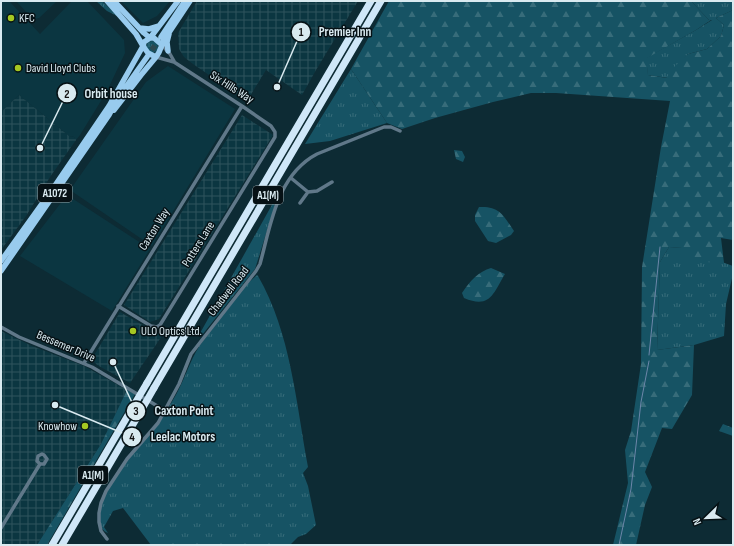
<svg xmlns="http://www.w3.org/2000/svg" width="734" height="546" font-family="'Sofia Sans Condensed',sans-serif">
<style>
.built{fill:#0b3641}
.industrial{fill:url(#industrial-grid)}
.grass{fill:url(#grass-tufts)}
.forest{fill:url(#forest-firs)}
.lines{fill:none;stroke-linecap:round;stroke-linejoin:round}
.stream{stroke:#6c86a9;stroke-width:1}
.primary-tunnel{stroke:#2c4850;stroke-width:5.5;stroke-dasharray:5.5 3;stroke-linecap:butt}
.minor{stroke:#607889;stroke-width:3.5}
.primary{stroke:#98cbee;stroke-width:5.5}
.motorway{stroke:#cfe7f8;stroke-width:7}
.motorway-bridge{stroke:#cfe7f8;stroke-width:7}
.poi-dot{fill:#a5c822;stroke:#061115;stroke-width:1.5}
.labels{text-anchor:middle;stroke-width:3;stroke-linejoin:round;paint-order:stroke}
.shield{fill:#061115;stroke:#9aa9ae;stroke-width:1}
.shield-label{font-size:11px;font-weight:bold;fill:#d9eaf0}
.poi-label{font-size:12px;fill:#d9eaf0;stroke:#061115;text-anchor:start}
.street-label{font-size:12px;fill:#d9eaf0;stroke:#061115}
.leader{fill:none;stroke:#d9eaf0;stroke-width:1.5}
.callout-dot{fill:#d9eaf0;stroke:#061115;stroke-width:1.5}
.mark-label{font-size:12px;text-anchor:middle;font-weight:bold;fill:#111}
.callout-label{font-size:13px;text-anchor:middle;font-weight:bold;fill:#d9eaf0;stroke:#061115;stroke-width:3;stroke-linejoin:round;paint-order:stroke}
</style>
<defs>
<pattern id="industrial-grid" width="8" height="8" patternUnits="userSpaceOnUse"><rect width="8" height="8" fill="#0b3641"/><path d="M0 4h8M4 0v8" fill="none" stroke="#2e535d"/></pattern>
<pattern id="grass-tufts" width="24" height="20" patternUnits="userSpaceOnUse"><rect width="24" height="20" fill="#165364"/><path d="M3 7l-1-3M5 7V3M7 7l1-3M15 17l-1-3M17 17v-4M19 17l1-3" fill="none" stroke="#376c7a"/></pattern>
<pattern id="forest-firs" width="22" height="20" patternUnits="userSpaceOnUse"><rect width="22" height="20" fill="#165364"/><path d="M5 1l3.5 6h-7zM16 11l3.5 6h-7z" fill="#376c7a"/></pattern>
</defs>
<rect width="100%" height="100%" fill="#0d2b34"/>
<path class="built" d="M 1,1 L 9,1 L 40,34 L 72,1 L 87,1 L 124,40 L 125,53 L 107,91 L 80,135 L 76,140 L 74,137 L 69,136 L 19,95 L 1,112 Z
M 16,1 L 57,1 L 39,18 L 34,19 L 32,18 Z
M 121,1 L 170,1 L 157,16 L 143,23 Z
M 168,66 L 235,109 L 152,246 L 70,190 L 146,82 Z
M 67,195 L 150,249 L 112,311 L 20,256 Z"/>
<path class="industrial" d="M 197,1 L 358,1 L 316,70 L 302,95 L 266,70 L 247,101 L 193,64 L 184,57 L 179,49 L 178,33 Z
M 19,95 L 69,136 L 74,137 L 76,140 L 50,177 L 26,216 L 1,250 L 1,112 Z
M 242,115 L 273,135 L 159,319 L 150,322 L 124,305 Z
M 120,312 L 151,330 L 159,329 L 164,333 L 130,383 L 97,365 L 92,359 Z
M 1,331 L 32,346 L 84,366 L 127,390 L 101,444 L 37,545 L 1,545 Z"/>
<path class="grass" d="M 96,1 L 102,1 L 119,17 L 107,11 Z
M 691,1 L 733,1 L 733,10 L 716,18 L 724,25 L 721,36 L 707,49 L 688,54 L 668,78 L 648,75 L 646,58 L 696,30 L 712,20 L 709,20 Z
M146 47a6 6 0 1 1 12 0a6 6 0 1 1-12 0Z
M 351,69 L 387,123 L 330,141 L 305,144 Z
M 273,203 L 275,205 L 255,269 L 202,335 L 199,335 Z
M 669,247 L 683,248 L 733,266 L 733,274 L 726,304 L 724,336 L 694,345 L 657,350 L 660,262 Z
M 257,275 L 258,276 C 291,333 296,403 308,467 L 303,473 L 308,486 L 316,525 L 306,534 L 298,537 L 290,545 L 151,545 L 123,508 L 113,511 L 104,527 L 108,533 C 103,531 102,529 100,524 C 92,495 145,441 161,418 C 166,412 169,406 173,400 C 184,382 189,362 200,345 L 246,285 Z"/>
<path class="forest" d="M 389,1 L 691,1 L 709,20 L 714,18 L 696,30 L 647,58 L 648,75 L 667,78 L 669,72 L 688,54 L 707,49 L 721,36 L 724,25 L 716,18 L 733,10 L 733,240 L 721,238 L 724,263 L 688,261 L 682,248 L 669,247 L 660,262 L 657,350 L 694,345 L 692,395 L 672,429 L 662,428 L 645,472 L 652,487 L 645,505 L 636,545 L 613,545 L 628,483 L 625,450 L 631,431 L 641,364 L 642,267 L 661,147 L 670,101 L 556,93 L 531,93 L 493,102 L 435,118 L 402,129 L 387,123 L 351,69 Z
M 454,150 L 462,151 L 465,157 L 463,162 L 456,159 Z
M 479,207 C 500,206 503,215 514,231 L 511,235 L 496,243 L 488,241 L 475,221 L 475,215 Z
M 491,268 L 505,274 C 493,294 490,309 464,298 L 462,293 C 469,282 479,271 491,268 Z
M 127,390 L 135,394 L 47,545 L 37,545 L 101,444 Z
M 723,424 L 733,428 L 733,436 L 719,431 Z"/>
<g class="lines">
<path class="stream" d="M 649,355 L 660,247
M 619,545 L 631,489 L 641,402 L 649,361"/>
<path class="primary-tunnel" d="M 147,57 L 160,38"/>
<path class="minor" d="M 162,45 L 170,54 L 174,61
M 291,178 L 308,192 L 317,191 L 332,182
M 300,203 L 308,192
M 118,306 L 151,326 L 157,327 L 160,325 L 275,137 L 275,132 L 271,126 L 242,106 L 174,62 L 156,57
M 1,327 L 19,337 L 92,367 L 164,410
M 84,363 L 242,106
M 1,528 L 40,464 L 44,464 L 47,459 L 44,455 L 42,454 L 38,456 L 37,461 L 40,464
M 107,539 L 101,531 L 99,522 L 99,513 L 101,503 L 106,491 L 127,459 L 158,423 L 179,384 L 191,354 L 256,271 L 260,264 C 271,224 277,175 317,154 L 384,127 L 391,127 L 400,131"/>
<path class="primary" d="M 114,1 L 144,33 L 150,38 L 178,1
M 140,28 L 149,29 L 159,26
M 161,37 L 185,1
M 162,45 L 154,38 L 150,38 L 144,42 L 143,46 L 148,53 L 156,57 C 161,51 161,46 164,40 L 190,1
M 168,51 L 167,42 L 169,34
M 114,110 L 141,75 L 156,57
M 1,261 L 54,187 L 109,106 L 143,46 L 136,34 L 107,1
M 1,271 L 109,115 L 118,98 L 147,57"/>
<path class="motorway" d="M 147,383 L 371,1
M 154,388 L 381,1
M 52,545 L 134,405
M 62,545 L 142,409"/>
<path class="motorway-bridge" d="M 134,405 L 147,383
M 142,409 L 154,388"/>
</g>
<g class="poi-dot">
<circle cx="11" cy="18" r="4"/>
<circle cx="18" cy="68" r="4"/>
<circle cx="133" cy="331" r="4"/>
<circle cx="85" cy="426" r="4"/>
</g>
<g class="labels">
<g class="shield">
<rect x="38" y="184" width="34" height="18" rx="3"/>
<rect x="253" y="186" width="30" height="18" rx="3"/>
<rect x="78" y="466" width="30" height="18" rx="3"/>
</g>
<g class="shield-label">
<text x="55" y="197">A1072</text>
<text x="268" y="199">A1(M)</text>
<text x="93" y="479">A1(M)</text>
</g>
<g class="poi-label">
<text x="19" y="22">KFC</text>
<text x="26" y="72">David Lloyd Clubs</text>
<text x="141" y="335">ULO Optics Ltd.</text>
<text x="77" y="430" text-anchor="end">Knowhow</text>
</g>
<g class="street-label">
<text transform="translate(232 87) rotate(33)" y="4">Six Hills Way</text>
<text transform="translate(154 229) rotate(-58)" y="4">Caxton Way</text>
<text transform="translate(198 244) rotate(-58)" y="4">Potters Lane</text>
<text transform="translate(228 291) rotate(-52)" y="4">Chadwell Road</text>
<text transform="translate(66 346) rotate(23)" y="4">Bessemer Drive</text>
</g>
</g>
<path class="leader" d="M277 87L301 32M40 148L67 93M113 362L136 411M55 405L132 437"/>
<g class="callout-dot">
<circle cx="277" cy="87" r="4"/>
<circle cx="40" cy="148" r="4"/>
<circle cx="113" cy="362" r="4"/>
<circle cx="55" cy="405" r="4"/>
<circle cx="301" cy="32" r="10"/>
<circle cx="67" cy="93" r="10"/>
<circle cx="136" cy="411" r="10"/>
<circle cx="132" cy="437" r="10"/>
</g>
<g class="mark-label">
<text x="301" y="36">1</text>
<text x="67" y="98">2</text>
<text x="136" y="415">3</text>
<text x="132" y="441">4</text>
</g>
<g class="callout-label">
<text x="345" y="36">Premier Inn</text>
<text x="111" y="98">Orbit house</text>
<text x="184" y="415">Caxton Point</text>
<text x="183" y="441">Leelac Motors</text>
</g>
<rect width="734" height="546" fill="none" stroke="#d9eaf0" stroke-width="4"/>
<g transform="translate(706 518) rotate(247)" stroke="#061115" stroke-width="3" paint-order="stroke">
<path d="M0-3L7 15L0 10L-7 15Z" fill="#d9eaf0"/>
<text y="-6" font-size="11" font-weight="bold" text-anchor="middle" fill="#d9eaf0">N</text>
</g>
</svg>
